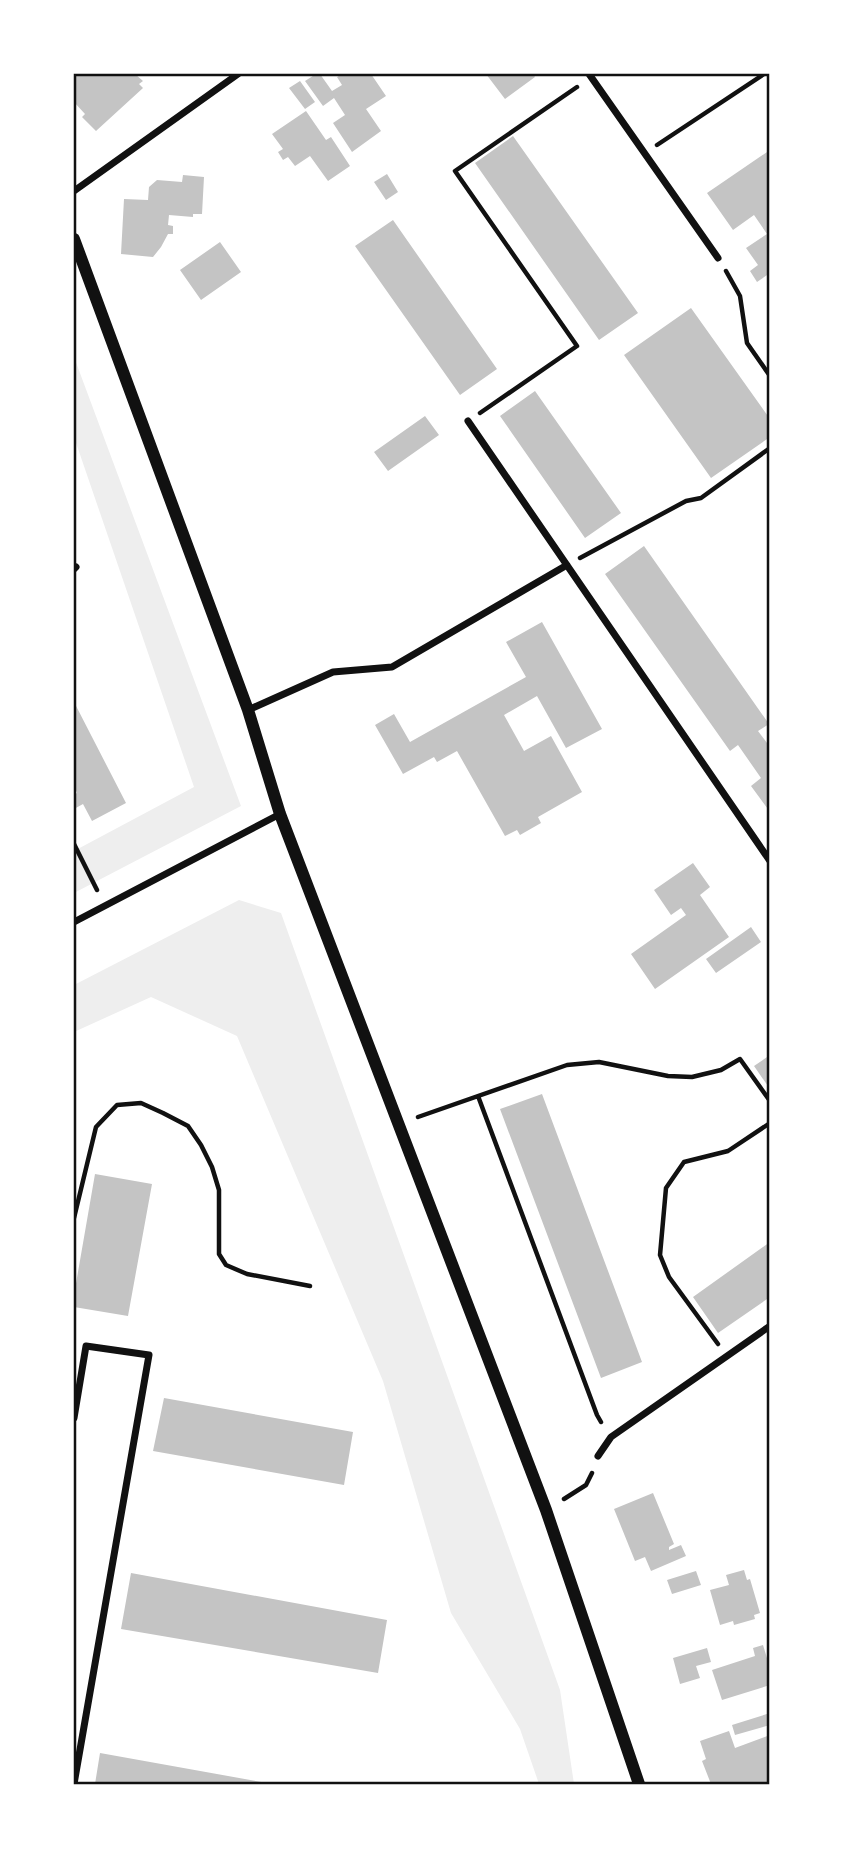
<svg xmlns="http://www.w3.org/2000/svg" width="843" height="1858" font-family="'Nunito Sans',sans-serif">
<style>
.green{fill:#eee}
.building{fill:#c4c4c4}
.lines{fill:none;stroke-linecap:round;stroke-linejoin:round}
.path{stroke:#111;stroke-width:4.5}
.minor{stroke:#111;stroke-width:7}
.tertiary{stroke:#111;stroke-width:12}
.neatline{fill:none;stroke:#111;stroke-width:2.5}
</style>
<rect width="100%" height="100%" fill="#fff"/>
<path class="green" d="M 74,357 L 241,806 L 74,893 L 74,851 L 194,787 L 74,437 Z
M 239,900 L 281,913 L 560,1690 L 574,1784 L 539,1784 L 520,1729 L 451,1613 L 383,1381 L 237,1036 L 151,997 L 74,1032 L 74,985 Z"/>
<path class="building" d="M 74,74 L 135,74 L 143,81 L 139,84 L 143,88 L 96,131 L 82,117 L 85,114 L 74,102 Z
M 316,74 L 320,74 L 332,91 L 342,85 L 337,77 L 342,74 L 371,74 L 386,96 L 366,109 L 381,131 L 352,152 L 333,123 L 345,115 L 334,98 L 323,106 L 305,81 Z
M 486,74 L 533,74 L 535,77 L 505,99 Z
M 300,81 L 315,102 L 305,109 L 289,88 Z
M 306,111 L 326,140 L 331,137 L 350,166 L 328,181 L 310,156 L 295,166 L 288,157 L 283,160 L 278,152 L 283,149 L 272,134 Z
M 513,136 L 638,313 L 599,340 L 475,163 Z
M 770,150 L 770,273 L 757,282 L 750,271 L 758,265 L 746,248 L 767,234 L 754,215 L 733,230 L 707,193 Z
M 387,174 L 398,192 L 386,200 L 374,182 Z
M 183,175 L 204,177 L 202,214 L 193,214 L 193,217 L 169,215 L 168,225 L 173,226 L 173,234 L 168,234 L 161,247 L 153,257 L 121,254 L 124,199 L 148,200 L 149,187 L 157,180 L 182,182 Z
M 393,220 L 497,369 L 460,395 L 355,246 Z
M 220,242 L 241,272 L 201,300 L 180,270 Z
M 691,308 L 770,419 L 770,437 L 711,478 L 624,355 Z
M 535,391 L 621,513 L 585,538 L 500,416 Z
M 425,416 L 439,435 L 388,471 L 374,452 Z
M 644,546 L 769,724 L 758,731 L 770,747 L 770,812 L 751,786 L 761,778 L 738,745 L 730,751 L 605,574 Z
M 542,622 L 602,729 L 566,748 L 537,696 L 504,715 L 524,751 L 551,736 L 582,792 L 538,817 L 541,823 L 520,835 L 517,830 L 505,836 L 457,751 L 437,762 L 434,757 L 403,774 L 375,725 L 394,714 L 410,742 L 526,677 L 506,642 Z
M 74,702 L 126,803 L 92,821 L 83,804 L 74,809 L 74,795 L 77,793 L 74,785 Z
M 693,863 L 710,887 L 700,895 L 729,937 L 655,989 L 631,954 L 686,915 L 681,908 L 671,915 L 654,890 Z
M 751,927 L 761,942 L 716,973 L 706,959 Z
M 770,1055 L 770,1089 L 754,1066 Z
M 542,1094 L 642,1362 L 601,1378 L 500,1109 Z
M 95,1174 L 152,1184 L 128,1316 L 74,1307 L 74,1295 Z
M 770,1242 L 770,1297 L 718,1333 L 693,1297 Z
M 164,1398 L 353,1432 L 344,1485 L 153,1451 Z
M 653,1493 L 674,1544 L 669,1547 L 669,1550 L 681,1545 L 686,1556 L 651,1571 L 645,1557 L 635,1561 L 614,1509 Z
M 744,1570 L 747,1580 L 750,1579 L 760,1613 L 754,1615 L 755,1619 L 734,1625 L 733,1621 L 720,1625 L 710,1590 L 729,1585 L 726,1575 Z
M 696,1571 L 701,1585 L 672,1594 L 667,1580 Z
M 131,1573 L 387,1620 L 378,1673 L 121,1629 Z
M 763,1645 L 770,1668 L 770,1685 L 722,1700 L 712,1670 L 755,1656 L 753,1648 Z
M 707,1648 L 711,1662 L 696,1666 L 700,1678 L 680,1684 L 673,1658 Z
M 770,1713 L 770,1725 L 735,1735 L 732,1725 Z
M 729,1731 L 735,1748 L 770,1735 L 770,1784 L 711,1784 L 702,1761 L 706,1759 L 700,1741 Z
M 100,1753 L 267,1783 L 267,1784 L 95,1784 Z"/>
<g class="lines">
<path class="path" d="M 657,145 L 764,74
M 726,271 L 740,296 L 747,343 L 770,376
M 480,413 L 577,346 L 455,171 L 577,87
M 580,558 L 686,501 L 701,498 L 770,448
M 74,844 L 97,890
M 478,1096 L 597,1415 L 601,1422
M 418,1117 L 567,1065 L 599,1062 L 668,1076 L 692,1077 L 721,1070 L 740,1059 L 770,1101
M 74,1218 L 96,1127 L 117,1105 L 141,1103 L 163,1113 L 188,1126 L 201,1145 L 212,1167 L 219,1190 L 219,1254 L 226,1265 L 247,1274 L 310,1286
M 718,1344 L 669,1277 L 660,1255 L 666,1188 L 684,1162 L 728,1151 L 770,1123
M 564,1499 L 586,1485 L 592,1473"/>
<path class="minor" d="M 589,74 L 718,258
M 74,191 L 238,74
M 468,421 L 770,861
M 74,569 L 76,567
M 248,710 L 333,672 L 392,667 L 567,565
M 74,922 L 280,814
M 74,1418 L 86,1346 L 149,1355 L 74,1784
M 598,1456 L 611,1437 L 770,1326"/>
<path class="tertiary" d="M 74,239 L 248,710 L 280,814 L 546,1510 L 639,1784"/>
</g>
<rect width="843" height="1858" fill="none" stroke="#ffffff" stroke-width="150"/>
<rect x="75" y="75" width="693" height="1708" class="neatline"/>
</svg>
